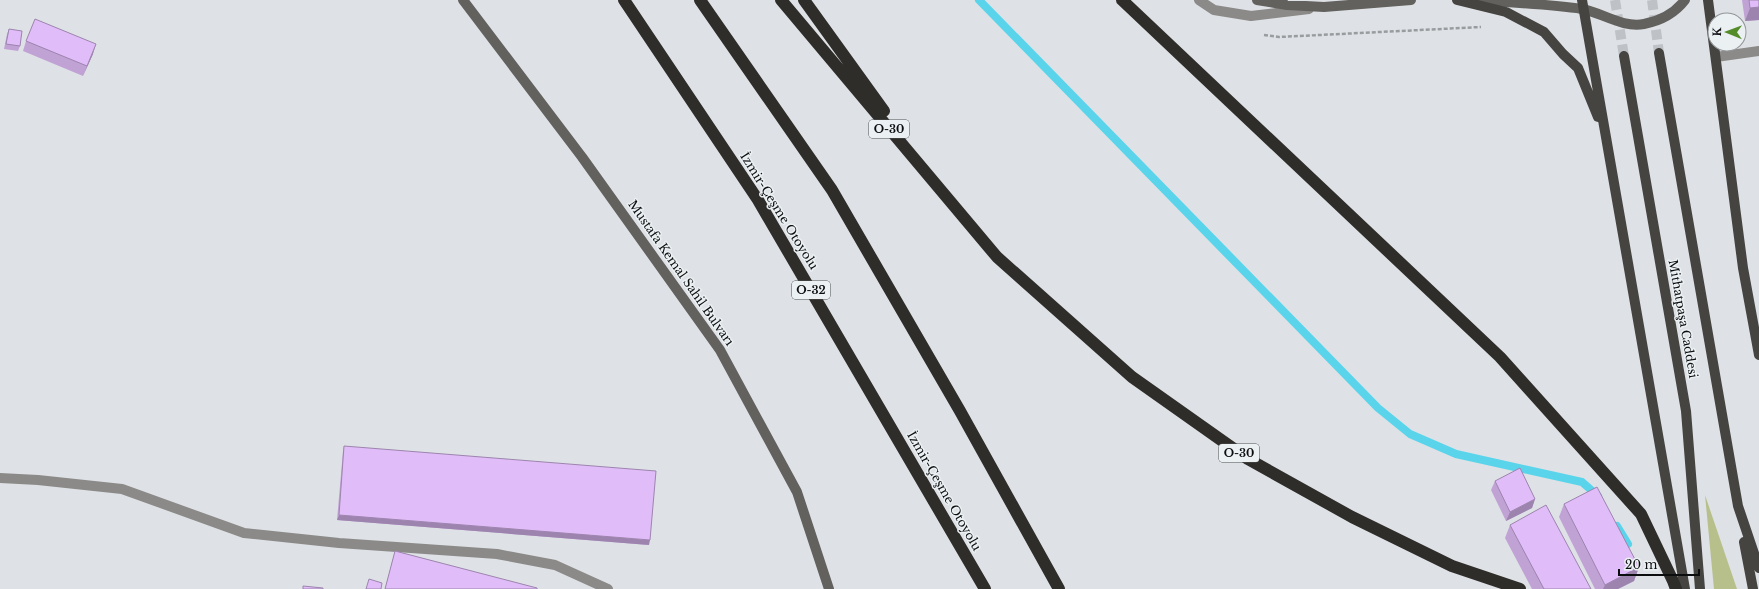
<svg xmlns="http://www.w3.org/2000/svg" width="1759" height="589" font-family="'Libre Baskerville',serif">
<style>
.green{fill:#b7c08b}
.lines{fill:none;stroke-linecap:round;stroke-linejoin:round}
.stream{stroke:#5ad4eb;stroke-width:8}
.primary-tunnel{stroke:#bec2c6;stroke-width:10;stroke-dasharray:10 5;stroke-linecap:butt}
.path{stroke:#999c9f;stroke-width:2.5;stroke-dasharray:4 2;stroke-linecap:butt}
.service{stroke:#8b8a88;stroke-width:10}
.minor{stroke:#8b8a88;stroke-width:10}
.secondary{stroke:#63615e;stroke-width:10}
.primary{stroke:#464441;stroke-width:10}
.motorway{stroke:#2f2d29;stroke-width:12}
.wall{fill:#c1a2d5}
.shaded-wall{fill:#9d84ae}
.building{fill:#e0bcf8;stroke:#9d84ae}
.labels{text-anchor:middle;stroke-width:3;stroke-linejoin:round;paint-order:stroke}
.shield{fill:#ebf0f3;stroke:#4f5153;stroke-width:1}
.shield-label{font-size:11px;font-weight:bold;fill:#0c0d0f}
.street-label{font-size:12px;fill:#0c0d0f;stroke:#ebf0f3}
</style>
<rect width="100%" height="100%" fill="#dee2e6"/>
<path class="green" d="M 1705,495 L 1737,589 L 1714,589 Z"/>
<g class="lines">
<path class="stream" d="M 979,0 L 1378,408 L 1410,434 L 1456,454 L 1582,482 L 1598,496
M 1617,526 L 1628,544"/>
<path class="primary-tunnel" d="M 1615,0 L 1624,56
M 1652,0 L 1659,53"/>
<path class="path" d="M 1264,35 L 1279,37 L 1481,27"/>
<path class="service" d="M 1199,0 L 1214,10 L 1251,16 L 1309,9
M 1716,57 L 1759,51"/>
<path class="minor" d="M 0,478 L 38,480 L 122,489 L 244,533 L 339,543 L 497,554 L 555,565 L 608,589"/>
<path class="secondary" d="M 463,0 L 582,157 L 720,350 L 797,492 L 829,589
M 1257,0 L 1287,5 L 1324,7 L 1411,0
M 1478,0 C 1512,3 1548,4 1582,9 C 1603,13 1622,28 1644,24 C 1660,21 1675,13 1685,0"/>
<path class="primary" d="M 1457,0 L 1506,12 L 1544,32 L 1563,54 L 1578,68 L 1598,117
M 1582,0 L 1685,589
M 1708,0 L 1743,268 L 1759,355
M 1659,53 L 1738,506 L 1759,568
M 1624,56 L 1686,411 L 1700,589
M 1744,542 L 1753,589"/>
<path class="motorway" d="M 624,0 L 758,200 L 985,589
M 700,0 L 832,190 L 960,411 L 1059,589
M 781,0 L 997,257 L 1132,377 L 1248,459 L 1352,517 L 1452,566 L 1520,589
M 804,0 L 884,111
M 1122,0 L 1500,357 L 1641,514 L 1673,581 L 1676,589"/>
</g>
<path class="wall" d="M 1742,0 L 1759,0 L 1759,20 L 1745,21 Z
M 9,29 L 20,46 L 18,51 L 4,49 L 7,34 Z
M 26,41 L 93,54 L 83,76 L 23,51 Z
M 344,446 L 649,545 L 337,520 L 343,451 Z
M 1495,481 L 1535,499 L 1532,508 L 1506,521 L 1491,490 Z
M 1564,504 L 1639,567 L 1634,581 L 1618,589 L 1595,589 L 1559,517 Z
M 1510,525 L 1591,589 L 1532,589 L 1505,538 Z
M 395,551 L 537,589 L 385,589 Z"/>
<path class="shaded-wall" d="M 1759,7 L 1759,20 L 1745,21 L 1750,8 Z
M 96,44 L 93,54 L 83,76 L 87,66 Z
M 1535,499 L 1532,508 L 1506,521 L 1510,512 Z
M 339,515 L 650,540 L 649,545 L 337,520 Z
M 1639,567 L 1634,581 L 1618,589 L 1603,589 L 1605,585 Z"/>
<path class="building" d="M 1749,0 L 1759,0 L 1759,7 L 1750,8 Z
M 35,19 L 96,44 L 87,66 L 26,41 Z
M 9,29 L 22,31 L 20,46 L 6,44 Z
M 344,446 L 656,471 L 650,540 L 339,515 Z
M 1520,468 L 1535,499 L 1510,512 L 1495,481 Z
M 1597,487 L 1639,567 L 1605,585 L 1564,504 Z
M 1546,505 L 1591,589 L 1544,589 L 1510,525 Z
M 395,551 L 537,588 L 537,589 L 385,589 Z
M 369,579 L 382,583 L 381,589 L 366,589 Z
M 303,586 L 323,588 L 323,589 L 303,589 Z"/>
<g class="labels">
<g class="shield">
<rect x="869" y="120" width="40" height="18" rx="3"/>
<rect x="792" y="281" width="38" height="18" rx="3"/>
<rect x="1219" y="444" width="40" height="18" rx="3"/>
</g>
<g class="shield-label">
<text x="889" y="133">O-30</text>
<text x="811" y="294">O-32</text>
<text x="1239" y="457">O-30</text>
</g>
<g class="street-label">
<text transform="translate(779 211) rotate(58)" y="4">İzmir-Çeşme Otoyolu</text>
<text transform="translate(681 273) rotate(55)" y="4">Mustafa Kemal Sahil Bulvarı</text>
<text transform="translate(1683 319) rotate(80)" y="4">Mithatpaşa Caddesi</text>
<text transform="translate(944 491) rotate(60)" y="4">İzmir-Çeşme Otoyolu</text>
</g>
</g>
<g transform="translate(1727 32) rotate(271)"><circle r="19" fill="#ebf0f3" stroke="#929598"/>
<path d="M0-3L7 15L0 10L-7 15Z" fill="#538c28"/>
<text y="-6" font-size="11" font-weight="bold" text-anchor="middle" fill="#0c0d0f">K</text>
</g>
<path d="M1619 569v6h80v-6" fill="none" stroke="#0c0d0f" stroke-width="2"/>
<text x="1625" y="569" font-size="12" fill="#0c0d0f" stroke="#ebf0f3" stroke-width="3" paint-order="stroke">20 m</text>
</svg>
